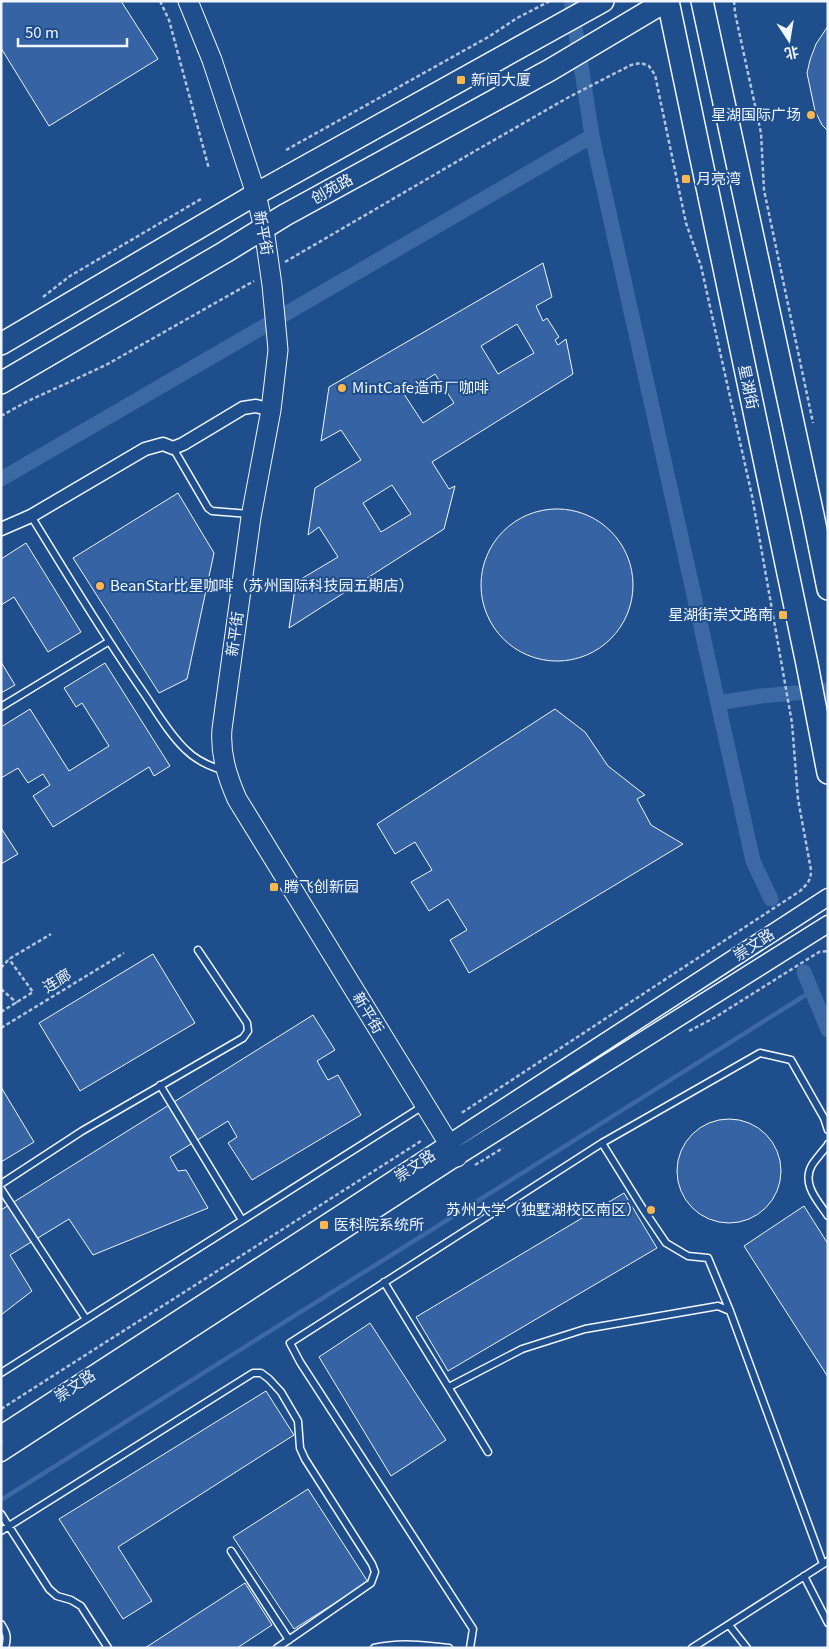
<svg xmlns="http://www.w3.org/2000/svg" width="829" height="1649" font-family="Georgia,'Noto Sans SC',serif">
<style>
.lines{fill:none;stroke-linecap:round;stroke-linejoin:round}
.stream{stroke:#3b69a3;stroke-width:4.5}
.canal{stroke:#3b69a3;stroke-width:15}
.building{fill:#3563a3;stroke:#f2f6ff;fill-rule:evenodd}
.service-casing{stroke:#f2f6ff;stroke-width:9}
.minor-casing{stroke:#f2f6ff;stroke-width:15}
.tertiary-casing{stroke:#f2f6ff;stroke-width:19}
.secondary-casing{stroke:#f2f6ff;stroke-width:21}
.primary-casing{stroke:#f2f6ff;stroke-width:24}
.path{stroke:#b3c4dc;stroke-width:2.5;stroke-dasharray:4 2.5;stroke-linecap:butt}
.service{stroke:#1f4e8c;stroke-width:6}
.minor{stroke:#1f4e8c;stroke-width:12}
.tertiary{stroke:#1f4e8c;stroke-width:16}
.secondary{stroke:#1f4e8c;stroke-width:19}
.primary{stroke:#1f4e8c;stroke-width:21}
.poi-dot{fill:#ffb74d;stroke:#1f4e8c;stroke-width:2}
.labels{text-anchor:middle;stroke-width:4;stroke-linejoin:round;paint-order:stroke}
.poi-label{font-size:15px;fill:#f2f6ff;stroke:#1f4e8c;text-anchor:start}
.street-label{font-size:15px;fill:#f2f6ff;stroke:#1f4e8c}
</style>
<rect width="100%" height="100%" fill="#1f4e8c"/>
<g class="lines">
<path class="stream" d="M 1,1500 L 812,991"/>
<path class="canal" d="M 571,1 L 592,136
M 1,479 L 592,136 L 753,861 L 771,899
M 718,703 L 761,696 L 828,690
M 804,972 L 828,1030"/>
</g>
<path class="building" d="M 1,1 L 121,1 L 158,59 L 49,126 L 1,48 Z
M 828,26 L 828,131 L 822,125 L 815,111 L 807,73 L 810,60 L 816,44 Z
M 543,263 L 552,297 L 536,306 L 543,321 L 547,318 L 559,337 L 555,340 L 558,345 L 566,339 L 573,374 L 432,462 L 449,489 L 455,486 L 444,529 L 289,628 L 296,582 L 338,557 L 319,527 L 308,535 L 315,488 L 361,460 L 341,430 L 321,441 L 329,387 ZM 517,324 L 534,353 L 498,374 L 481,346 ZM 435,374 L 454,403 L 423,423 L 404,394 ZM 392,485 L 411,514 L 381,532 L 363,503 Z
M 178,493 L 214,553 L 187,679 L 159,693 L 73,558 Z
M481 585a76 76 0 1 1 152 0a76 76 0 1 1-152 0Z
M 26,543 L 81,632 L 48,652 L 14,597 L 1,605 L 1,559 Z
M 1,662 L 15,685 L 1,693 Z
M 105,663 L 170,766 L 154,776 L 149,767 L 53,827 L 33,796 L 50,785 L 43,774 L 28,783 L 18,768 L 1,778 L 1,727 L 30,709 L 69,771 L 109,746 L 82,703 L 76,707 L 64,688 Z
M 555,709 L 585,732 L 608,766 L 645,795 L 637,799 L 651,825 L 683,844 L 469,973 L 450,940 L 467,930 L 448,899 L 429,911 L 411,882 L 432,870 L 415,842 L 395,854 L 377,824 Z
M 1,828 L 18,854 L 1,864 Z
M 153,954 L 195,1023 L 80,1091 L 39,1023 Z
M 313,1015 L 335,1050 L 317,1061 L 328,1080 L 338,1075 L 361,1115 L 252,1180 L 228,1143 L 237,1137 L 228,1121 L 170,1157 L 178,1171 L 186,1170 L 208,1208 L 93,1255 L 69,1219 L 10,1255 L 32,1291 L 1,1315 L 1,1210 Z
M 1,1087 L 34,1142 L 1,1162 Z
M677 1171a52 52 0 1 1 104 0a52 52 0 1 1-104 0Z
M 624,1193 L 657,1248 L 448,1371 L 416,1317 Z
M 804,1206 L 828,1244 L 828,1377 L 744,1246 Z
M 370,1323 L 446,1440 L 391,1476 L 319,1357 Z
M 266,1391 L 294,1435 L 118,1547 L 152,1601 L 123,1619 L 59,1519 Z
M 308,1489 L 368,1582 L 294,1629 L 233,1537 Z
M 245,1583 L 272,1625 L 237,1648 L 145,1648 Z"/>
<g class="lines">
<g class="service-casing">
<path id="service" d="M 173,448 L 208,508 L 212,511 L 249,514
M 31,516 C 67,574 102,633 141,689 C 155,709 168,733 186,750 C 196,760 209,766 222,770
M 1,707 L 108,642
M 160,1085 L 242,1220
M 602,1143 L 643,1209 L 666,1243 L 688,1256 L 708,1258 L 730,1311
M 828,1144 L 827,1146 C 822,1152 816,1159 812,1165 C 801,1184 818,1201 828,1216
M 1,1184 L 82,1131 L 243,1038 L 248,1031 L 247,1023 L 198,950
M 1,1189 L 86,1319
M 384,1282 L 488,1452
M 1,1373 L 423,1106
M 449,1387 L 522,1349 L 585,1329 L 718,1306 L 730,1311 L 823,1564
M 1,1514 L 49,1589 L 57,1596 L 71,1600 L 81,1606 L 108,1648
M 1,1531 L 253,1373 L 261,1373 L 269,1379 L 281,1392 L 298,1421 L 300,1448 L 305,1459 L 372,1564 L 375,1572 L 371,1583 L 277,1648
M 231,1551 L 289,1640
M 804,1576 L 828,1623
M 1,1624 C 7,1633 8,1637 5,1648
M 729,1625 L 747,1648
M 374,1648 C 399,1642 424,1645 449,1648
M 470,1648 L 473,1629 L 300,1362 L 290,1343 L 602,1143 L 760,1053 L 791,1060 L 824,1118 L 828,1130
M 692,1648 L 828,1561"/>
</g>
<g class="minor-casing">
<path id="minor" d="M 1,529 L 31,516 L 145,449 L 163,444 L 173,448 L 183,444 L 243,408 L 256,406 L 271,410"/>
</g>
<g class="tertiary-casing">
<path id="tertiary" d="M 1,1434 L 828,897
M 1,1453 L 457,1157 L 828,924"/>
</g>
<g class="secondary-casing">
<path id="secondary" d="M 188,1 L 212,60 L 256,194 L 264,229 L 272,285 L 278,350 L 271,410 L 251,517 L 222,729 C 220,754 227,776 237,799 L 457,1157"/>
</g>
<g class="primary-casing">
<path id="primary" d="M 668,1 L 807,664 L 828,773
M 702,1 L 813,515 L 828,589
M 1,344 L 256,194 L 603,1
M 1,383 L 225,252 L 285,215 L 550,70 L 666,1"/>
</g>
<path class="path" d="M 160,1 L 169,20 L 209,169
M 734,1 L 735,13 L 761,133 L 764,190 L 813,423
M 286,150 L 490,36 L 517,18 L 550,1
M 285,262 L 475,151 L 569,97 L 631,65 L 641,63 L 649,66 L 655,75 L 686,223 L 701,266 L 752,496 L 792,723 L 798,799 L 811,870 C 811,881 807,884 800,891 L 460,1114
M 43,297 L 70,276 L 201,199
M 1,416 L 26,402 L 106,365 L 254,281
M 1,968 L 9,959 L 51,934
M 1,989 L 17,1003
M 1,1012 L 33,992 L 9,959
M 1,1028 L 124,953
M 689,1031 L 714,1018 L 819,952 L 828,951
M 475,1165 L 503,1148
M 1,1409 L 421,1141"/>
<use href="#service" class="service"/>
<use href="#minor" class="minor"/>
<use href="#tertiary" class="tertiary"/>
<use href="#secondary" class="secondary"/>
<use href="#primary" class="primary"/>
</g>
<g class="poi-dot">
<rect x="456" y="75" width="10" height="10" rx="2.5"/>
<circle cx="811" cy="115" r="5"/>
<rect x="681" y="174" width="10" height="10" rx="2.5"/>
<circle cx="342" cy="388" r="5"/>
<circle cx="100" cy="586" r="5"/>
<rect x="778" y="610" width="10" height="10" rx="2.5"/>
<rect x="269" y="882" width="10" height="10" rx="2.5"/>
<circle cx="651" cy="1210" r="5"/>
<rect x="319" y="1220" width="10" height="10" rx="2.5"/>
</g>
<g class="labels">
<g class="poi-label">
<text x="471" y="85">新闻大厦</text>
<text x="801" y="120" text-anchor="end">星湖国际广场</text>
<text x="696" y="184">月亮湾</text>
<text x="352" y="393">MintCafe造币厂咖啡</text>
<text x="110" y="591">BeanStar比星咖啡（苏州国际科技园五期店）</text>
<text x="773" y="620" text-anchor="end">星湖街崇文路南</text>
<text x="284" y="892">腾飞创新园</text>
<text x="641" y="1215" text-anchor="end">苏州大学（独墅湖校区南区）</text>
<text x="334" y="1230">医科院系统所</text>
</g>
<g class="street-label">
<text transform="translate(332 189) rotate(-29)" y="5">创苑路</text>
<text transform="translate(263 233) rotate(80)" y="5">新平街</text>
<text transform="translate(748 387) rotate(78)" y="5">星湖街</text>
<text transform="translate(235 634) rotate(-82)" y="5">新平街</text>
<text transform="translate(754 945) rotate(-33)" y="5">崇文路</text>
<text transform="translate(57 981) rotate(-32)" y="5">连廊</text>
<text transform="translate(368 1013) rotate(59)" y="5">新平街</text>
<text transform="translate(415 1166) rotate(-33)" y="5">崇文路</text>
<text transform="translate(75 1386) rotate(-33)" y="5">崇文路</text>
</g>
</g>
<rect width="829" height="1649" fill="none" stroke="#f2f6ff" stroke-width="5"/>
<g transform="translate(789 40) rotate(168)" stroke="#1f4e8c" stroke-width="4" paint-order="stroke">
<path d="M0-4L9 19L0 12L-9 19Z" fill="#f2f6ff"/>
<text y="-8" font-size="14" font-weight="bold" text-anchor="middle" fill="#f2f6ff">北</text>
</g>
<path d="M18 38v8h109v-8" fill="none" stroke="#f2f6ff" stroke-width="2.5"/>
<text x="25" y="38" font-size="15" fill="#f2f6ff" stroke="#1f4e8c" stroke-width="4" paint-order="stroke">50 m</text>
</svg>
